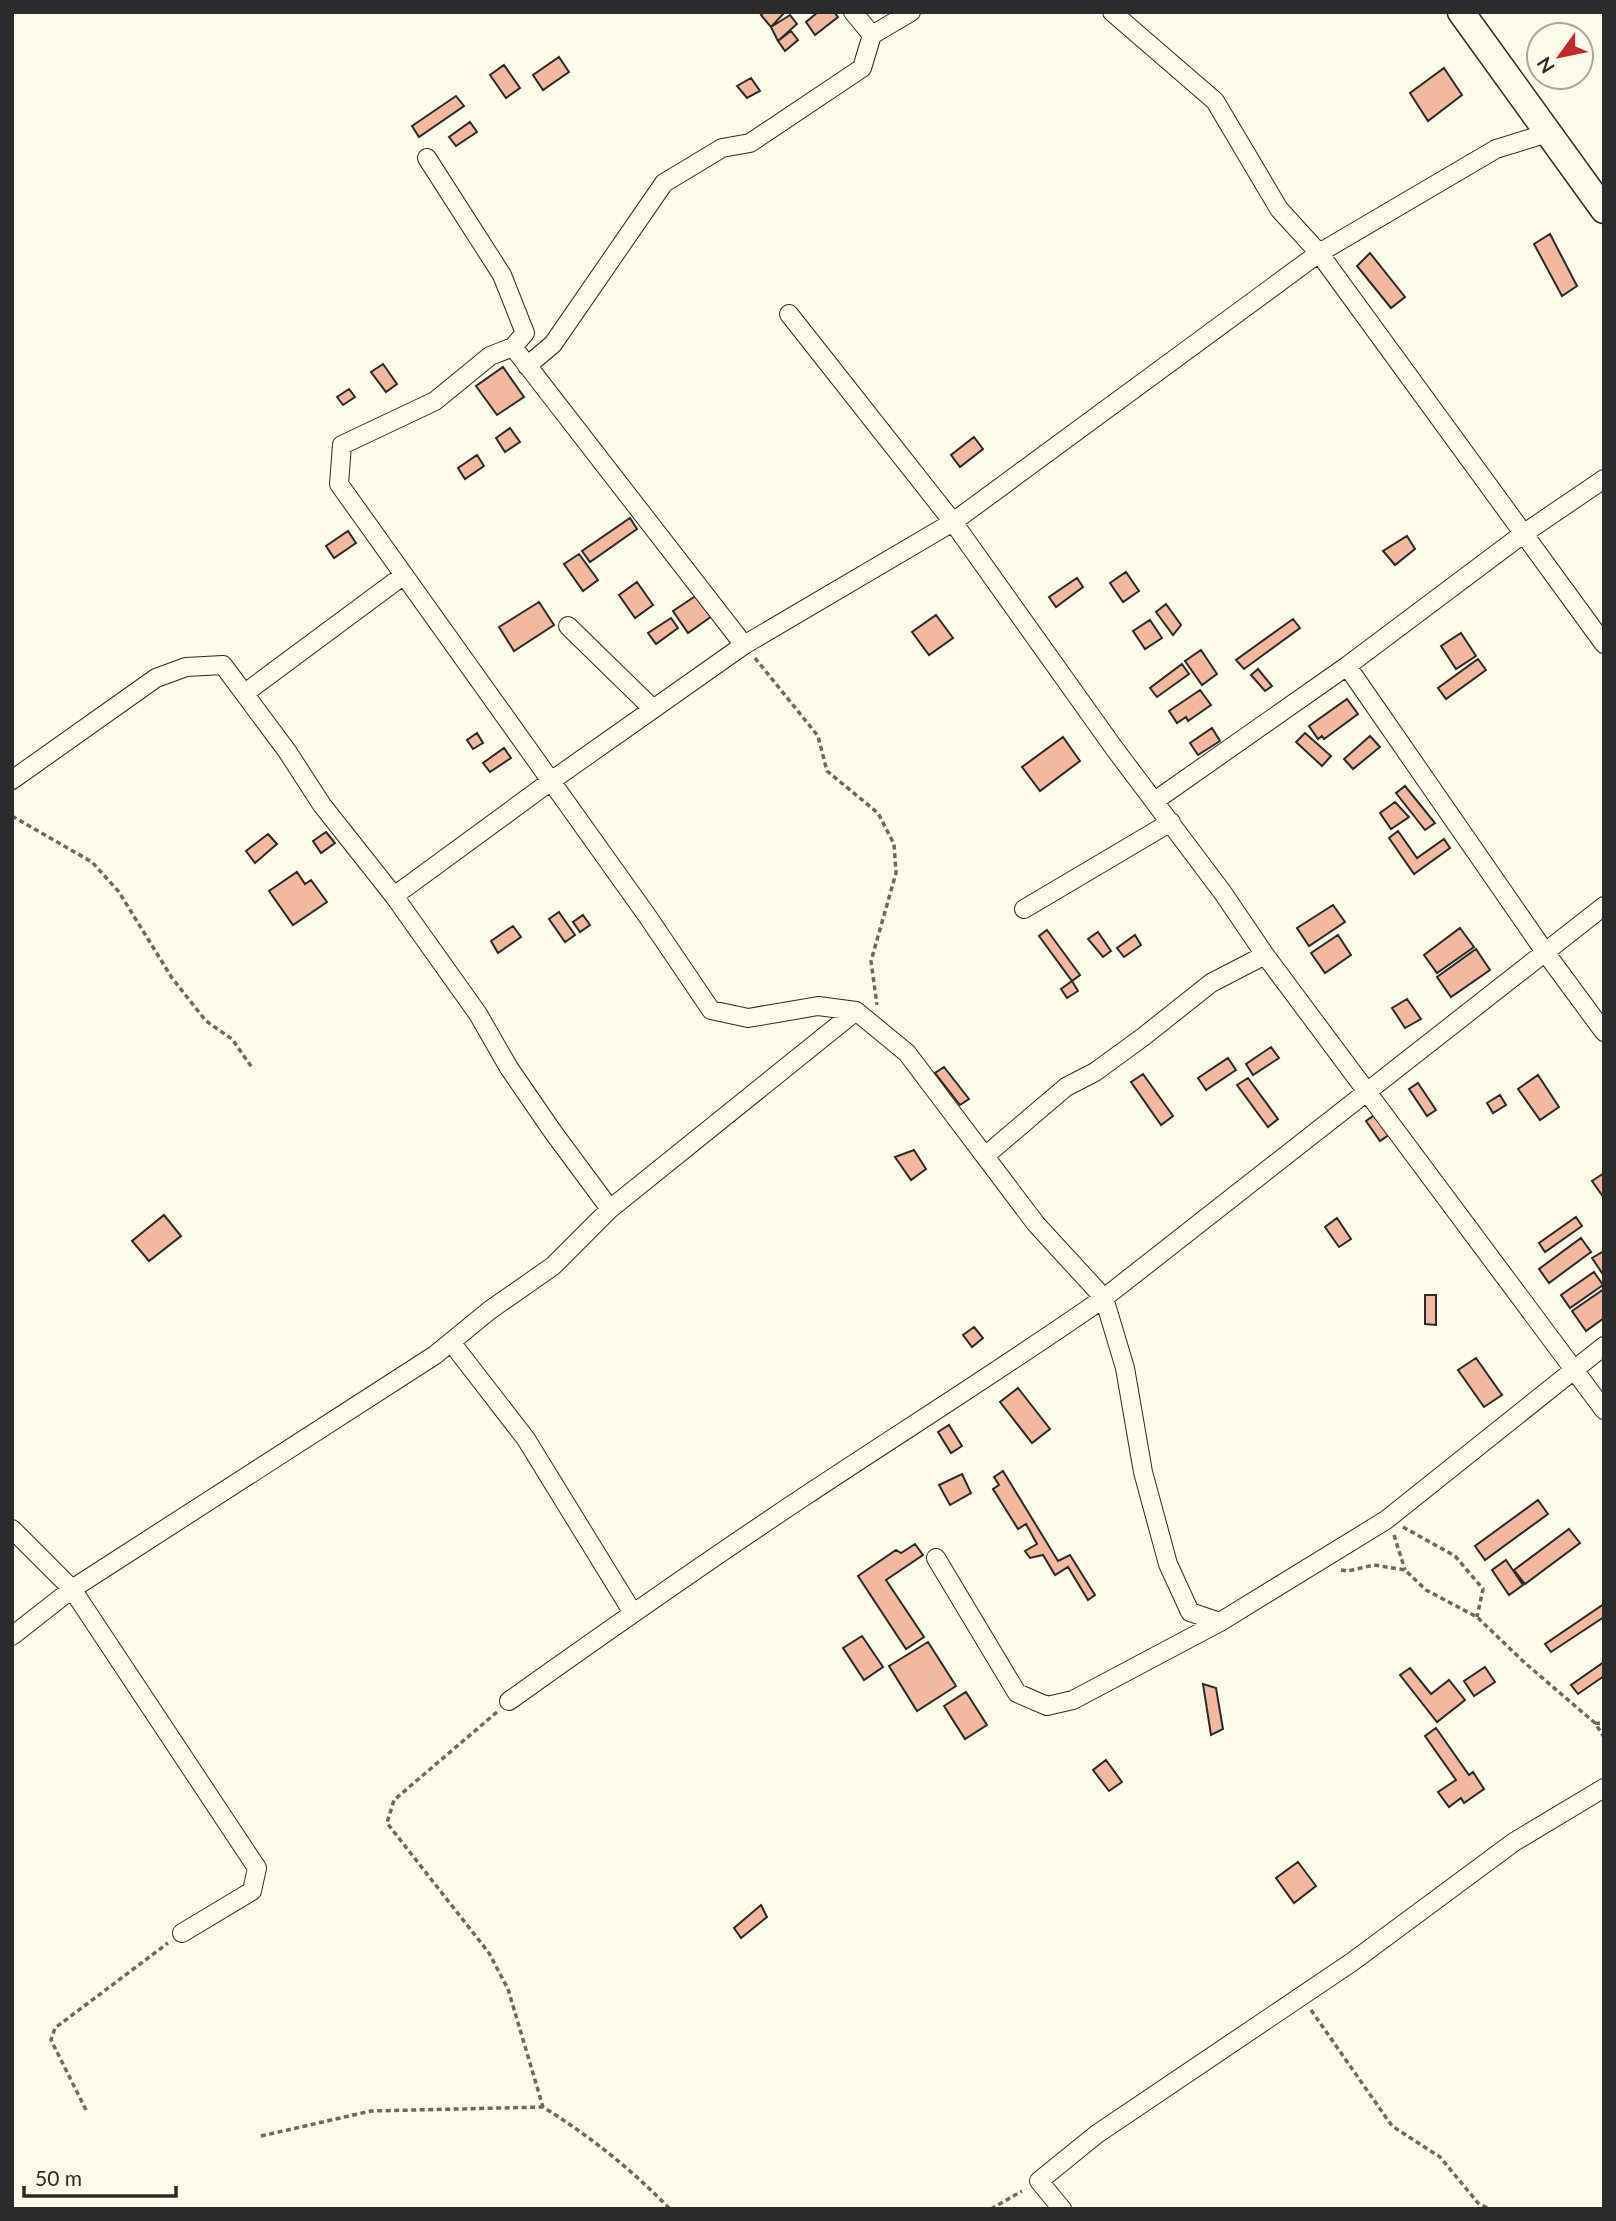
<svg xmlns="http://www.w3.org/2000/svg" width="1616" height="2221" font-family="Lato,sans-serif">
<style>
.building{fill:#f2b8a0;stroke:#2b2b2b;stroke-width:2}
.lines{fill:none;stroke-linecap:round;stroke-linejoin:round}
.street-casing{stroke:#2b2b2b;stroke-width:20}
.secondary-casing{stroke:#2b2b2b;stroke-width:29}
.path{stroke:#6a6964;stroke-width:3.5;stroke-dasharray:5 3.5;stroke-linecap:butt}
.street{stroke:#fdfbea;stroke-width:18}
.secondary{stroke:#fdfbea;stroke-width:26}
</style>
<rect width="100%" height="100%" fill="#fdfbea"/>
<path class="building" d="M 764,12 L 785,12 L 771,27 L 761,15 Z
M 818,12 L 834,12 L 838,17 L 815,35 L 806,22 Z
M 790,15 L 797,24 L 778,41 L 771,27 Z
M 791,31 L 798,40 L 785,51 L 778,41 Z
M 559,57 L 569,72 L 543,90 L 533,75 Z
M 504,65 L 520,88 L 506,98 L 490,75 Z
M 1444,68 L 1462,95 L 1428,121 L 1410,93 Z
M 751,78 L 760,91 L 747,98 L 737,86 Z
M 456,96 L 464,106 L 419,137 L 412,126 Z
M 470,122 L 477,132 L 456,146 L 449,137 Z
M 1550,234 L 1577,286 L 1562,296 L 1534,244 Z
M 1370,253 L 1405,297 L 1391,308 L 1357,266 Z
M 383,364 L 397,384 L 386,392 L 371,372 Z
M 503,367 L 524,397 L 497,415 L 476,386 Z
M 349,389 L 355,397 L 343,405 L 337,397 Z
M 510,428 L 520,442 L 505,452 L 496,438 Z
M 974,437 L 983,449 L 960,467 L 951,455 Z
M 477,455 L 484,466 L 465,479 L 458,468 Z
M 630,518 L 637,529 L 590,562 L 582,551 Z
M 348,531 L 356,543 L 334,558 L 326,546 Z
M 1407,536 L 1415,549 L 1395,565 L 1383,551 Z
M 579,554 L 598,580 L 583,591 L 564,564 Z
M 1126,572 L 1139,591 L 1123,602 L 1110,583 Z
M 1077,578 L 1083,587 L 1056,607 L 1049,597 Z
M 637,582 L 653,605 L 635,618 L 619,595 Z
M 697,595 L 712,616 L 688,633 L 673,611 Z
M 539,602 L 554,625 L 514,651 L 499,627 Z
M 1166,604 L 1181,625 L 1173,635 L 1156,612 Z
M 936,615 L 953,638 L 929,655 L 912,632 Z
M 671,618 L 678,628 L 656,644 L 648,633 Z
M 1293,619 L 1300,628 L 1244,669 L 1236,660 Z
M 1150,620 L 1162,638 L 1145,649 L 1133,631 Z
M 1461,633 L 1476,656 L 1456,669 L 1441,646 Z
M 1201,650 L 1217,674 L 1202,685 L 1185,661 Z
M 1478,659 L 1486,670 L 1446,699 L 1438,688 Z
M 1182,664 L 1189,674 L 1157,697 L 1150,688 Z
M 1258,669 L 1272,686 L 1265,691 L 1251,675 Z
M 1200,690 L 1211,705 L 1188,721 L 1186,717 L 1177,723 L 1169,711 Z
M 1347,699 L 1358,714 L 1324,739 L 1322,736 L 1318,739 L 1309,726 Z
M 1212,728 L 1220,741 L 1198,755 L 1190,743 Z
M 477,733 L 483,743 L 473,749 L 467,740 Z
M 1305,733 L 1331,756 L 1322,766 L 1296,742 Z
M 1370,736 L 1380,747 L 1353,769 L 1344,759 Z
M 1063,737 L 1080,761 L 1040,791 L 1022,767 Z
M 504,748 L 511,758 L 490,772 L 483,763 Z
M 1405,786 L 1435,823 L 1425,830 L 1396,793 Z
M 1395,802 L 1409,817 L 1391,829 L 1380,813 Z
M 1398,831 L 1417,858 L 1444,839 L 1450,848 L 1414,874 L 1389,838 Z
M 326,832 L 335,843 L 321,853 L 313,841 Z
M 268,834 L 277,844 L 255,863 L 246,851 Z
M 297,872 L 305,884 L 311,880 L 327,902 L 293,925 L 269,891 Z
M 1333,905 L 1345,922 L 1309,946 L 1297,928 Z
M 559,912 L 575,935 L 565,942 L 549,919 Z
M 583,915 L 590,925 L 580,932 L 573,922 Z
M 513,926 L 521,937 L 498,953 L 491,941 Z
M 1460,928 L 1474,947 L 1437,973 L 1424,955 Z
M 1047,930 L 1080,975 L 1072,981 L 1039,936 Z
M 1098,932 L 1111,951 L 1103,957 L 1088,939 Z
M 1135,935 L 1141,945 L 1124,957 L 1117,948 Z
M 1338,935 L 1351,955 L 1325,973 L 1311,953 Z
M 1476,949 L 1490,970 L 1451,997 L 1437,977 Z
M 1072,981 L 1078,991 L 1067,998 L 1061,989 Z
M 1407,999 L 1421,1019 L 1405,1028 L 1392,1008 Z
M 1271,1047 L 1279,1058 L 1253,1075 L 1246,1064 Z
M 1228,1058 L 1236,1070 L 1206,1090 L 1198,1078 Z
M 944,1067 L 969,1099 L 960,1105 L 935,1073 Z
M 1143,1074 L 1173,1116 L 1161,1125 L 1131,1082 Z
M 1538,1075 L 1559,1107 L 1540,1120 L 1518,1089 Z
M 1248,1078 L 1278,1119 L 1268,1127 L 1237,1085 Z
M 1418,1083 L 1436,1110 L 1427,1116 L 1409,1089 Z
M 1500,1095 L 1506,1105 L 1493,1113 L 1487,1103 Z
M 1376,1114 L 1390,1134 L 1380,1141 L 1366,1121 Z
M 914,1150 L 926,1169 L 911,1180 L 895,1157 Z
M 1604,1173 L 1604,1198 L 1592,1181 Z
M 164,1215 L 181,1236 L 149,1261 L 132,1241 Z
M 1576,1217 L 1582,1226 L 1545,1252 L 1539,1243 Z
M 1337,1218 L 1351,1239 L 1339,1247 L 1325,1227 Z
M 1581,1238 L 1591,1252 L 1549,1283 L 1539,1269 Z
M 1604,1251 L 1604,1276 L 1592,1258 Z
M 1594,1272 L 1603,1285 L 1570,1308 L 1561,1295 Z
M 1604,1289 L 1604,1318 L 1586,1331 L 1572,1311 Z
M 1425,1295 L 1436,1295 L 1436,1325 L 1425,1324 Z
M 974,1327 L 983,1338 L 972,1347 L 963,1335 Z
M 1476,1358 L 1502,1395 L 1484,1407 L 1458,1370 Z
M 1018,1388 L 1050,1429 L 1032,1443 L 1000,1402 Z
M 949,1425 L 962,1446 L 951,1453 L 938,1432 Z
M 1003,1471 L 1058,1561 L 1070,1555 L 1095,1595 L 1088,1600 L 1068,1567 L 1055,1575 L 1043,1555 L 1030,1558 L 1025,1551 L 1037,1544 L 1026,1524 L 1018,1529 L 993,1489 L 999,1485 L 994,1477 Z
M 962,1474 L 971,1493 L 950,1505 L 939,1485 Z
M 1538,1500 L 1548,1514 L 1485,1560 L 1475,1546 Z
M 1569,1529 L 1580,1543 L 1525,1584 L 1514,1570 Z
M 915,1544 L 923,1555 L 886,1580 L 924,1637 L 906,1649 L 858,1576 L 896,1550 L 901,1553 Z
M 1506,1560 L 1523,1585 L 1509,1595 L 1492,1570 Z
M 1604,1604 L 1604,1617 L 1551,1652 L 1545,1644 Z
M 862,1636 L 883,1667 L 864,1680 L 843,1648 Z
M 928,1642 L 956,1686 L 917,1711 L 889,1666 Z
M 1604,1662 L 1604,1676 L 1578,1694 L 1571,1685 Z
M 1485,1667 L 1495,1682 L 1474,1696 L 1464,1681 Z
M 1410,1668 L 1431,1694 L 1449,1680 L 1465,1700 L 1437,1722 L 1400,1675 Z
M 1203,1684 L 1216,1688 L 1223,1729 L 1211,1735 Z
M 966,1692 L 987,1725 L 965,1739 L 944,1706 Z
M 1436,1728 L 1469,1775 L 1473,1772 L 1484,1789 L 1464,1803 L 1461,1798 L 1449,1807 L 1438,1792 L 1456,1780 L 1425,1736 Z
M 1106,1760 L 1122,1782 L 1109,1791 L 1093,1770 Z
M 1298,1862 L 1316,1886 L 1294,1903 L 1276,1878 Z
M 761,1905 L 767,1917 L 741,1938 L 734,1928 Z"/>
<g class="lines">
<g class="street-casing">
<path id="street" d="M 853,12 L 872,35
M 1112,12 L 1215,101 L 1279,209 L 1319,253 L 1604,644
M 427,158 L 502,275 L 525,333 L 513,347
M 789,314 L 953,522 L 1114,748 L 1223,893 L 1265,955 L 1604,1410
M 527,366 L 553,344 L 664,183 L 722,148 L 750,143 L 862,68 L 872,35 L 911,12
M 568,626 L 653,709
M 744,645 L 513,347 L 490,356 L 435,401 L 342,445 L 339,484 L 648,917 L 711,1010 L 748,1018 L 818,1006 L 856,1011 L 907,1053 L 1036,1224 L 1104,1298 L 1125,1368 L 1143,1472 L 1168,1564 L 1190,1612 L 1220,1622
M 1347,666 L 1545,952 L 1604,1032
M 245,693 L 404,575
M 12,780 L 156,678 L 186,667 L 223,665 L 287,751 L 322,805 L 394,896 L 478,1014 L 509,1068 L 553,1132 L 610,1209
M 1156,800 L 1347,666 L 1523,534 L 1604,479
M 394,896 L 551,781 L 744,645 L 953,522 L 1319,253 L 1496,149 L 1548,133
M 1024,909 L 1171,822
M 985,1156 L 1066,1087 L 1095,1072 L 1143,1037 L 1211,983 L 1265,955
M 451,1342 L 526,1439 L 633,1613
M 12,1529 L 72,1589 L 257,1868 L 252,1891 L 182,1933
M 936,1558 L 1017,1693 L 1047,1706 L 1073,1700 L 1220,1622 L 1386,1520 L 1604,1346
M 12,1636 L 72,1589 L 435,1355 L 490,1310 L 553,1266 L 610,1209 L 856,1011
M 509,1701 C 606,1632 703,1564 802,1498 C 903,1431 1005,1367 1104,1298 L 1604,906
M 1062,2209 L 1039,2181 L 1097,2134 L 1352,1962 L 1514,1842 L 1604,1788"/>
</g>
<g class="secondary-casing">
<path id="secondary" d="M 1461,12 L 1604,210"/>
</g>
<path class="path" d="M 755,658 L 818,736 L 827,771 L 878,813 L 894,844 L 896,873 L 871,961 L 877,1005
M 12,816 L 92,862 L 119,892 L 172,978 L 206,1021 L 232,1039 L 253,1069
M 1403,1527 L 1455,1556 L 1483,1589 L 1477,1617
M 1394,1535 L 1405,1570
M 1341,1570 L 1348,1571 L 1374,1565 L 1405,1570 L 1426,1590 L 1477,1617 L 1525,1663 L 1595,1723 L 1604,1737
M 497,1712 L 394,1800 L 387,1823 L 489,1953 L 508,1989 L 543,2107 C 591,2137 631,2169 670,2209
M 1595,1723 L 1604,1724
M 1311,2010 L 1392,2126 L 1440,2157 L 1478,2203 L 1489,2209
M 86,2110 L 51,2040 L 55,2028 L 168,1943
M 261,2136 L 371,2111 L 543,2107
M 991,2209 L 1022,2191"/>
<use href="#street" class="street"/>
<use href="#secondary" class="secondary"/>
</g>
<rect width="1616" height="2221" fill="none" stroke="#2b2b2b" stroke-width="28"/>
<g transform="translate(1560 56) rotate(237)"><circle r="33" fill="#fdfbea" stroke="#a9a89e" stroke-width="2"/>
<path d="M0-5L12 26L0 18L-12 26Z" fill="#c62828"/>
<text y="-10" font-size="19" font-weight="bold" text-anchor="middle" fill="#2b2b2b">N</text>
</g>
<path d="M24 2186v10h152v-10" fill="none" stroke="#2b2b2b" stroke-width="3.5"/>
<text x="35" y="2186" font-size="21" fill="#2b2b2b" stroke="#fdfbea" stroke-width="5" paint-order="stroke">50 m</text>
</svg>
